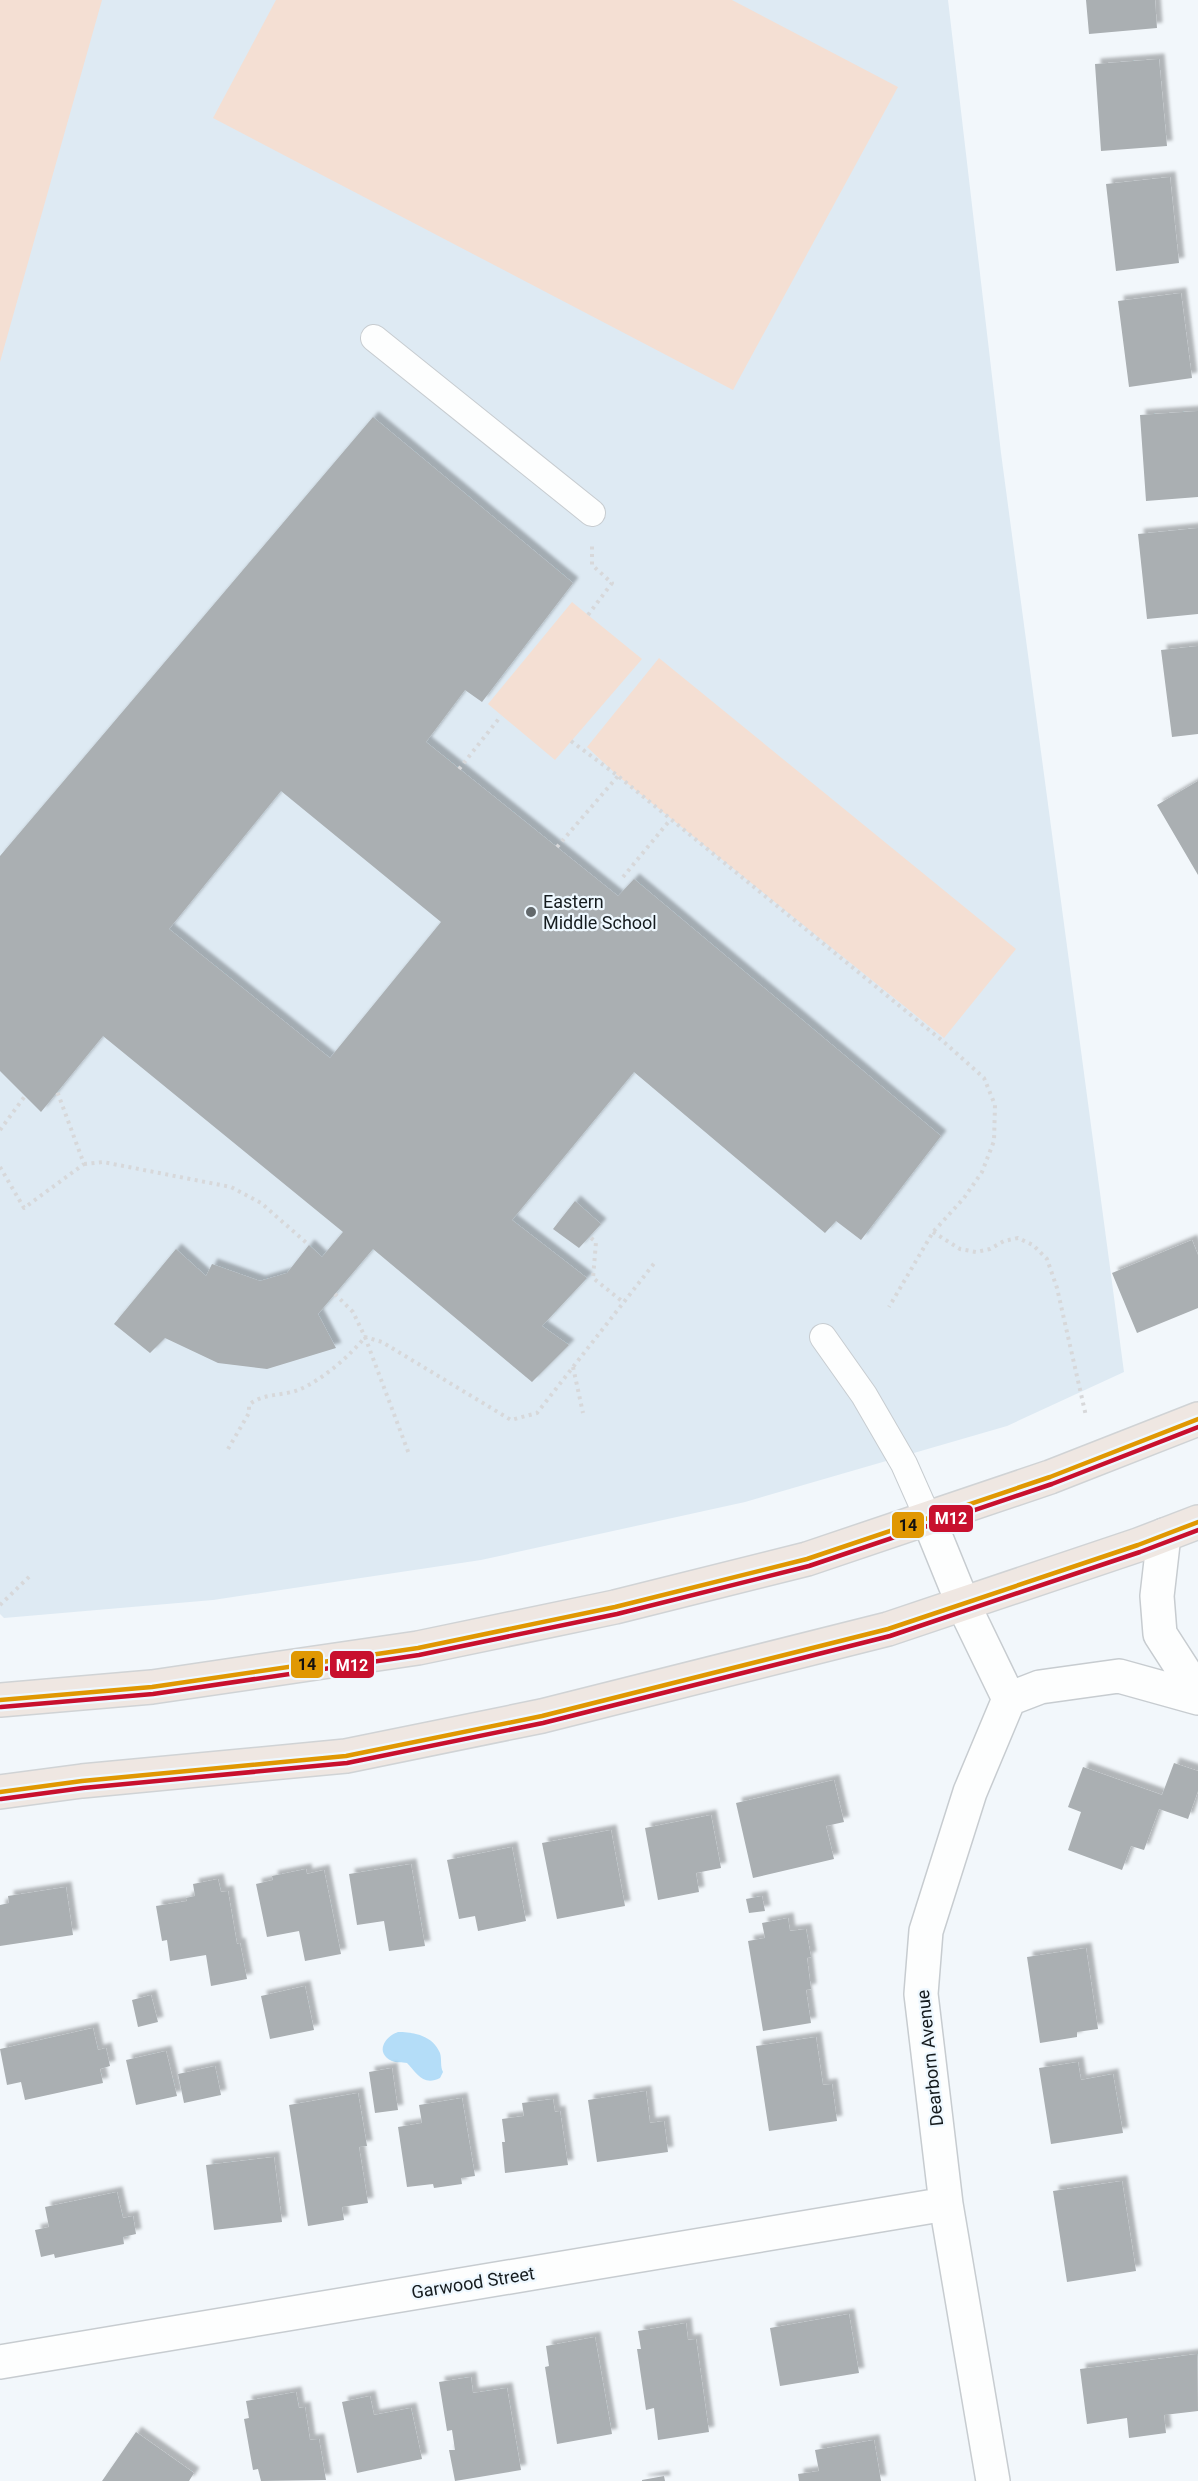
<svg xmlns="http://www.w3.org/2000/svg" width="1198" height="2481" font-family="Roboto,sans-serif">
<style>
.built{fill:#deeaf3}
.green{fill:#f4dfd3}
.water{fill:#b4ddf8}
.building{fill:#aaafb2;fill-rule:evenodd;filter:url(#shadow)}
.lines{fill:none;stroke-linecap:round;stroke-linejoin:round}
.service-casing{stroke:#c7ccd0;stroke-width:28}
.minor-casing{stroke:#c7ccd0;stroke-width:36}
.primary-casing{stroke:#d0d3d5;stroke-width:36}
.path{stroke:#d7d8da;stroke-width:4;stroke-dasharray:3 4.5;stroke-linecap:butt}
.service{stroke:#fdfefe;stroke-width:26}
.minor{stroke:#fdfefe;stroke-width:33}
.primary{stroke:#efe7e2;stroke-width:33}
.bus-1-casing{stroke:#eef8ff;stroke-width:9}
.bus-2-casing{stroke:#eef8ff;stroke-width:9}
.bus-1{stroke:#e09803;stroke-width:4.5}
.bus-2{stroke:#c8102e;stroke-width:4.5}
.poi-dot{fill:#62686b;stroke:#eef8ff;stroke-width:2}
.labels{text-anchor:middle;stroke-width:4.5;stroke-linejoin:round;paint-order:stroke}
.poi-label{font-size:18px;fill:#151b1e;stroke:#eef8ff;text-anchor:start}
.street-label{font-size:18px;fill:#151b1e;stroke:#eef8ff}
.line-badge{stroke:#eef8ff;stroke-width:2}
.badge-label{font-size:16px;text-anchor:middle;font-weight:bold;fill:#fff}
.pale-badge-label{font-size:16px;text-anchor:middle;font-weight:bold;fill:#111}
</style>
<defs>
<filter id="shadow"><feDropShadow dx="5.5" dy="-5.5" stdDeviation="1.5" flood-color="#0004"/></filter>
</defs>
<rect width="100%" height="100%" fill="#f2f7fb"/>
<path class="built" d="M 0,0 L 948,0 L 1001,453 L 1124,1372 L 1007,1426 L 745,1502 L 481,1560 L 213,1600 L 4,1618 L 0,1614 Z"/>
<path class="green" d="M 0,0 L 102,0 L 0,362 Z
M 276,0 L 732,0 L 898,87 L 733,390 L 213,118 Z
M 572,602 L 642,659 L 555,760 L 488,704 Z
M 659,658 L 1016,949 L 944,1038 L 618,776 L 587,747 Z"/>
<path class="water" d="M 398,2032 C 415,2032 433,2036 440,2053 C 442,2060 440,2066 443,2072 L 440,2078 C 423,2087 416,2072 407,2063 C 402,2062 396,2063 392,2061 C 375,2053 384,2037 398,2032 Z"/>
<path class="building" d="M 1086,0 L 1155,0 L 1157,28 L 1089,34 Z
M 1159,59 L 1167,146 L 1101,151 L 1095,64 Z
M 1170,177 L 1179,263 L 1116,271 L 1106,184 Z
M 1181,293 L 1192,378 L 1129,387 L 1118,301 Z
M 1198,411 L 1198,497 L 1146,501 L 1140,415 Z
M 373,417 L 573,583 L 482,702 L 465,690 L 426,742 L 618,896 L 634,879 L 941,1136 L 861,1240 L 836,1221 L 825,1233 L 634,1072 L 512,1220 L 587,1278 L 542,1326 L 569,1345 L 532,1382 L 373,1249 L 318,1314 L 336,1348 L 267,1369 L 218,1363 L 165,1338 L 150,1353 L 114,1324 L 176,1249 L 206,1276 L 212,1264 L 260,1281 L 287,1273 L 309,1245 L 322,1257 L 343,1232 L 103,1036 L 41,1112 L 0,1071 L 0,856 ZM 281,791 L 441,922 L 330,1058 L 169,929 Z
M 1198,528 L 1198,614 L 1147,619 L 1138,534 Z
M 1198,646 L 1198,734 L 1172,737 L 1161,650 Z
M 1198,781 L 1198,875 L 1157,805 Z
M 575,1201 L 601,1224 L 579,1248 L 553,1229 Z
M 1192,1240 L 1198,1255 L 1198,1308 L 1137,1333 L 1112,1273 Z
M 1174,1763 L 1198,1771 L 1198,1791 L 1188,1819 L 1159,1809 L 1144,1850 L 1131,1846 L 1122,1870 L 1068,1850 L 1081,1812 L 1068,1807 L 1083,1767 L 1162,1795 Z
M 834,1780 L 844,1822 L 826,1826 L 834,1859 L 753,1878 L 736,1803 Z
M 711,1815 L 721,1868 L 696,1873 L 699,1892 L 658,1900 L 645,1828 Z
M 611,1830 L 625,1906 L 557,1919 L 542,1843 Z
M 512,1847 L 526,1921 L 478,1931 L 475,1916 L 459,1919 L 447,1860 Z
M 411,1864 L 425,1946 L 389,1951 L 384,1921 L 357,1925 L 349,1874 Z
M 306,1869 L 307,1874 L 324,1870 L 341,1954 L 305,1961 L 299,1931 L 267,1937 L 256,1884 L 273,1880 L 272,1876 Z
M 218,1879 L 221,1892 L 228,1891 L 237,1944 L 240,1943 L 247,1979 L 211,1986 L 206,1955 L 170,1961 L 167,1940 L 162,1941 L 156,1906 L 187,1901 L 186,1898 L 195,1896 L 193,1884 Z
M 66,1887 L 73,1935 L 0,1946 L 0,1905 L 9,1903 L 8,1896 Z
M 762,1896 L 765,1911 L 749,1913 L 746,1899 Z
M 788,1918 L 790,1931 L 806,1929 L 811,1957 L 807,1958 L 811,1989 L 806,1990 L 811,2023 L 763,2031 L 748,1941 L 765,1938 L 762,1923 Z
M 1086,1948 L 1098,2029 L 1077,2032 L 1077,2037 L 1040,2043 L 1027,1957 Z
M 305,1986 L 314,2030 L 270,2039 L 261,1996 Z
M 151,1995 L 158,2022 L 138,2027 L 132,2000 Z
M 93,2028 L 98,2050 L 106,2048 L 110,2066 L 100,2069 L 103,2083 L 25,2100 L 21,2082 L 7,2085 L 0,2049 Z
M 816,2037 L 823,2085 L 832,2084 L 837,2121 L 769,2131 L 756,2046 Z
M 166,2051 L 177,2096 L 136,2105 L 126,2060 Z
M 1078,2062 L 1081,2080 L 1113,2074 L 1123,2133 L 1051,2144 L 1039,2068 Z
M 215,2066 L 221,2095 L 184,2103 L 178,2074 Z
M 392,2068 L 398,2110 L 375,2113 L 369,2072 Z
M 646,2091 L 650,2123 L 664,2121 L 668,2152 L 597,2162 L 588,2100 Z
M 358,2093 L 367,2146 L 359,2147 L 368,2203 L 342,2207 L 344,2220 L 308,2226 L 289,2105 Z
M 462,2098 L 475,2176 L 461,2178 L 462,2184 L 434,2188 L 433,2184 L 407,2187 L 398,2127 L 422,2123 L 419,2105 Z
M 553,2099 L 555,2112 L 560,2111 L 568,2165 L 505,2173 L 502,2142 L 505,2142 L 502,2119 L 524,2116 L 522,2103 Z
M 274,2157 L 282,2222 L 214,2230 L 206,2165 Z
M 1122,2181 L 1136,2271 L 1067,2282 L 1053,2191 Z
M 117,2192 L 123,2218 L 133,2216 L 136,2234 L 123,2237 L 124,2244 L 55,2258 L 54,2254 L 41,2257 L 35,2230 L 49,2227 L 45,2207 Z
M 849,2314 L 859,2373 L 780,2386 L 770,2328 Z
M 686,2323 L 688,2340 L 696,2339 L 709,2432 L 658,2440 L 654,2408 L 646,2410 L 637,2349 L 641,2349 L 638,2331 Z
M 595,2337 L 612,2434 L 557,2444 L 545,2367 L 549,2366 L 546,2346 Z
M 1197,2354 L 1198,2411 L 1164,2415 L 1166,2433 L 1129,2438 L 1127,2418 L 1087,2424 L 1080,2369 Z
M 471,2377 L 473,2393 L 507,2388 L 521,2470 L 455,2481 L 449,2450 L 455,2450 L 452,2430 L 447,2431 L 439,2382 Z
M 296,2392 L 299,2408 L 305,2407 L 310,2440 L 319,2439 L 326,2480 L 261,2481 L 258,2469 L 253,2470 L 244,2419 L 249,2418 L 246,2401 Z
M 370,2396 L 374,2415 L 411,2408 L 422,2459 L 357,2473 L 342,2402 Z
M 136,2432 L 194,2473 L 189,2481 L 102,2481 Z
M 874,2440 L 881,2481 L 799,2481 L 798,2474 L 819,2471 L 815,2450 Z
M 664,2476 L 665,2481 L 642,2481 L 642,2480 Z"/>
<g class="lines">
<g class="service-casing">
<path id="service" d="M 374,338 L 592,513
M 823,1337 L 864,1395 L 904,1464 L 928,1518"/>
</g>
<g class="minor-casing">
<path id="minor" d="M 928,1518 L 963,1604 L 1009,1699 L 970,1792 L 926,1931 L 921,1994 L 946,2204 L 993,2481
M 1164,1535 L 1157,1596 L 1160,1634 L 1198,1693
M 1009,1699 L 1040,1687 L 1119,1676 L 1198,1698
M 0,2362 L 946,2204"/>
</g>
<g class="primary-casing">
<path id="primary" d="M 0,1700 L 152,1687 L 418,1648 L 615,1607 L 807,1559 L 1050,1477 L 1198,1419
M 0,1792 L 82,1781 L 346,1756 L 542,1716 L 888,1629 L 1138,1545 L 1198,1522"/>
</g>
<path class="path" d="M 588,615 L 612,583 L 592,565 L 592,546
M 571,741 L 618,776 L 945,1043 L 984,1078 L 995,1105 L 994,1141 L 982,1172 L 964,1198 L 933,1232 L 889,1307
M 459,769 L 501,716
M 557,847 L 618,776
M 623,877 L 670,820
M 0,1130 L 25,1096
M 84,1164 L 103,1162 L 231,1187 L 261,1203 L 309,1245
M 0,1167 L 24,1208 L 84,1164 L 57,1091
M 933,1232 L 960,1249 L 976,1252 L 990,1249 L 1004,1241 L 1018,1238 L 1033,1245 L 1047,1259 L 1057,1288 L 1086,1416
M 591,1238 L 596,1242 L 593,1278 L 623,1302
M 335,1294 L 353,1312 L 365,1337 L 382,1342 L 511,1420 L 537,1413 L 656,1261
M 573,1367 L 583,1413
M 228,1449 L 249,1413 L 249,1405 C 262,1393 283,1396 298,1390 C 321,1381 350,1356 365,1337 L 409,1454
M 0,1605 L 31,1575"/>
<use href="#service" class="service"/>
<use href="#minor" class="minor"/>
<use href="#primary" class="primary"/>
<g class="bus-1-casing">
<path id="bus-1" d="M 0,1700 L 152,1687 L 418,1648 L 615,1607 L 807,1559 L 1050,1477 L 1198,1419
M 0,1792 L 82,1781 L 346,1756 L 542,1716 L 888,1629 L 1138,1545 L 1198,1522"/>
</g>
<g class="bus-2-casing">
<path id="bus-2" d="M 1,1707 L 153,1694 L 419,1655 L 617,1614 L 809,1566 L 1052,1484 L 1198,1427
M 1,1799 L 83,1788 L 347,1763 L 543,1723 L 890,1636 L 1140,1552 L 1198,1530"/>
</g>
<use href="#bus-1" class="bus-1"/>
<use href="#bus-2" class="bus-2"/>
</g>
<circle class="poi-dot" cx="531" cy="912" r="6"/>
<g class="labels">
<g class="poi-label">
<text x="543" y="908">Eastern<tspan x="543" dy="21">Middle School</tspan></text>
</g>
<g class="street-label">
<text transform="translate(930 2058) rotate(-96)" y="6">Dearborn Avenue</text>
<text transform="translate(473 2283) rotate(-9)" y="6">Garwood Street</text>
</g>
</g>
<g class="line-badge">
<rect x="928" y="1504" width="46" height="29" rx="6" fill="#c8102e"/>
<rect x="891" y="1511" width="34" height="28" rx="6" fill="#e09803"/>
<rect x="290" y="1650" width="34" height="29" rx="6" fill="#e09803"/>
<rect x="329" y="1650" width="46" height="29" rx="6" fill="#c8102e"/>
</g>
<g class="badge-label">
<text x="951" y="1524">M12</text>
<text x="352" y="1671">M12</text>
</g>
<g class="pale-badge-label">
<text x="908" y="1531">14</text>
<text x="307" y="1670">14</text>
</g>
</svg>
